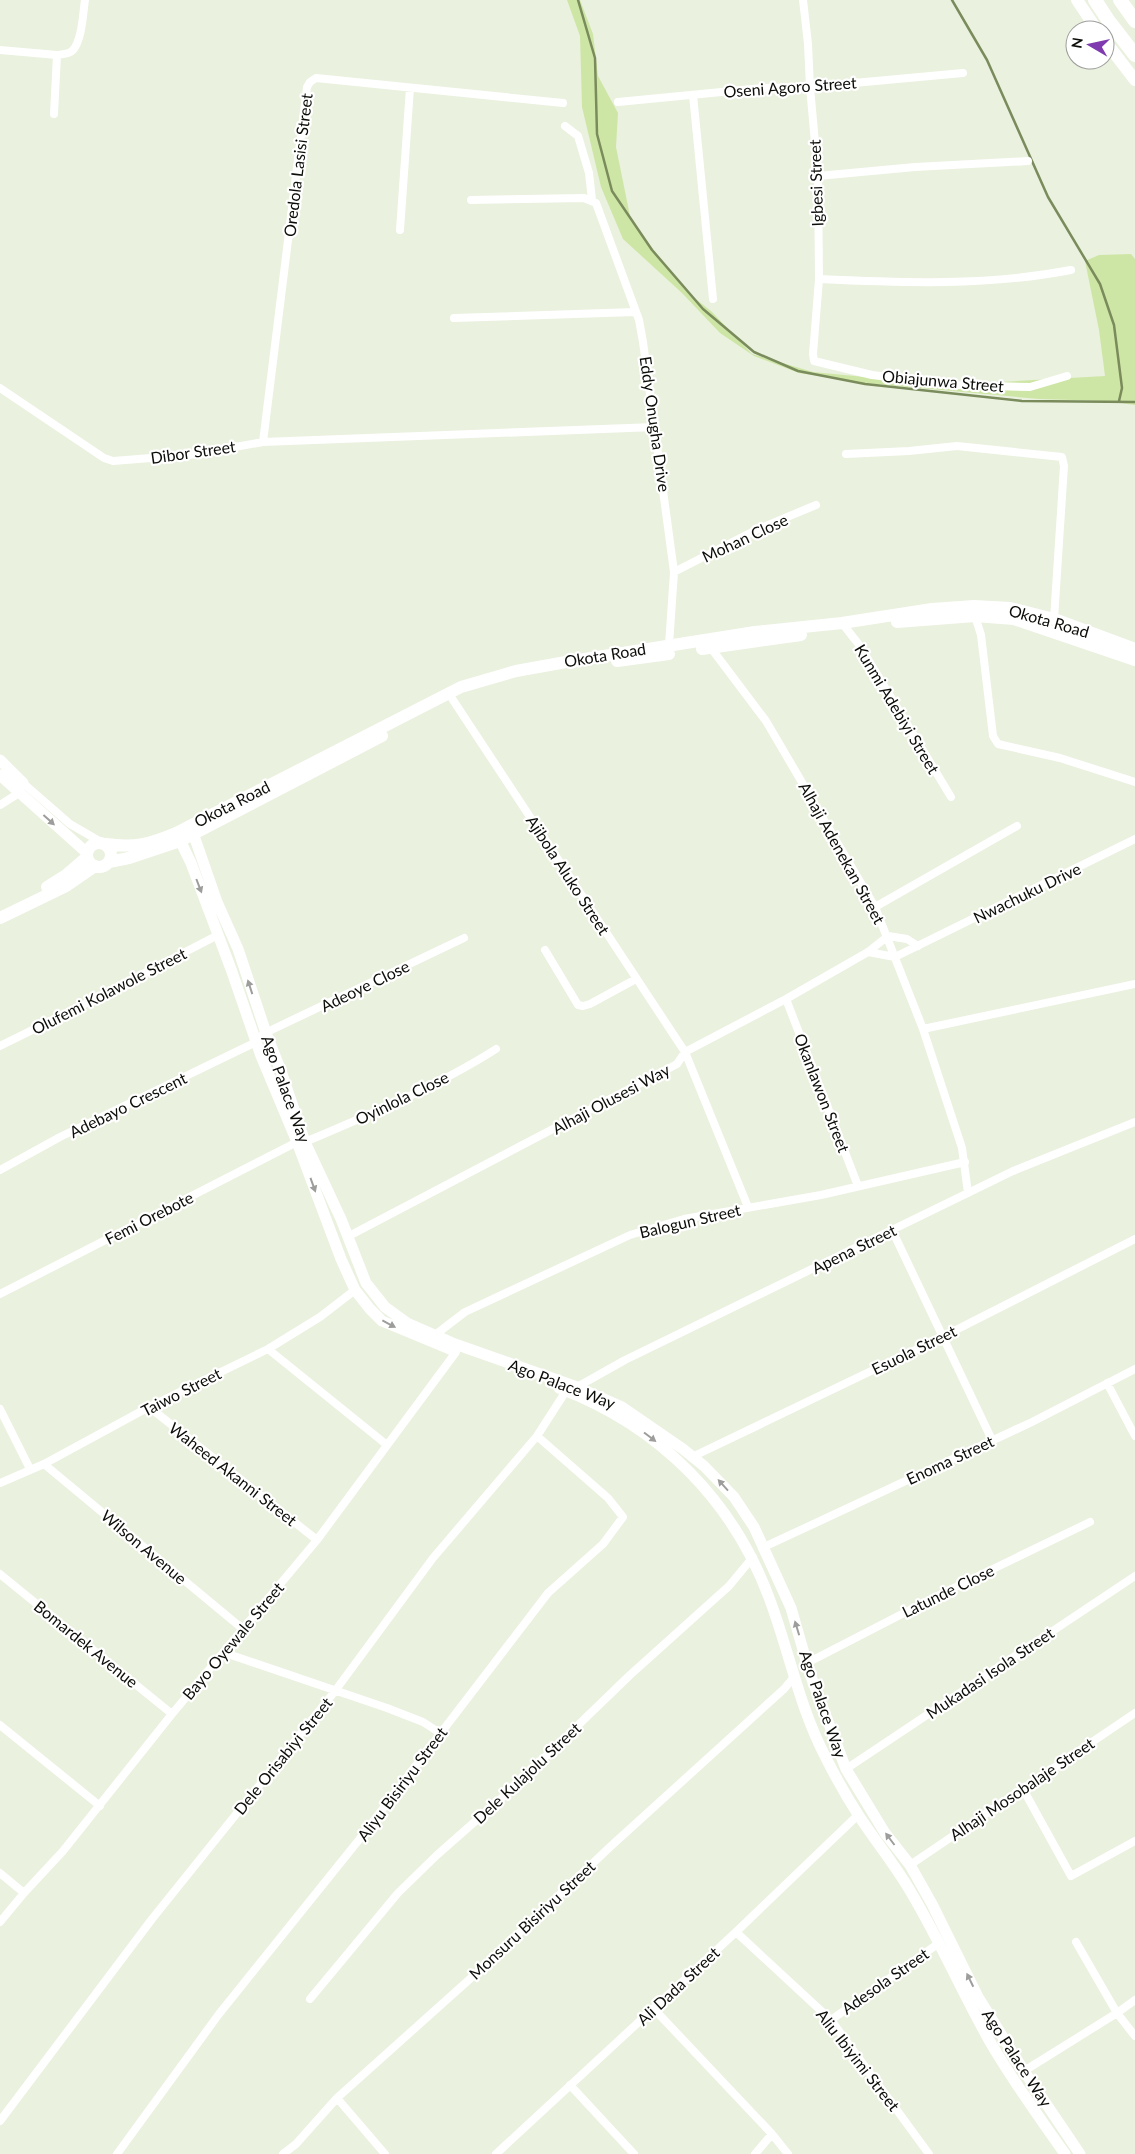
<svg xmlns="http://www.w3.org/2000/svg" width="1135" height="2154" font-family="Lato,sans-serif">
<style>
.green{fill:#cee6a5}
.lines{fill:none;stroke-linecap:round;stroke-linejoin:round}
.stream{stroke:#7a8b5c;stroke-width:2.5}
.street{stroke:#fff;stroke-width:8}
.secondary{stroke:#fff;stroke-width:11}
.primary{stroke:#fff;stroke-width:12}
.highway{stroke:#fff;stroke-width:14}
.oneway{fill:#9d9e9c}
.labels{text-anchor:middle;stroke-width:4.5;stroke-linejoin:round;paint-order:stroke}
.street-label{font-size:16px;fill:#0b0d08;stroke:#fff}
</style>
<rect width="100%" height="100%" fill="#eaf1df"/>
<path class="green" d="M 567,0 L 580,0 L 593,34 L 598,76 L 618,113 L 616,147 L 631,221 L 687,292 L 712,312 L 752,354 L 813,372 L 948,385 L 1105,376 L 1099,330 L 1085,261 L 1099,255 L 1131,254 L 1135,259 L 1135,405 L 1105,401 L 1039,399 L 864,383 L 799,373 L 754,356 L 720,333 L 682,293 L 623,239 L 601,187 L 582,107 L 580,36 Z"/>
<g class="lines">
<path class="stream" d="M 578,0 L 595,58 L 597,134 L 612,191 L 652,250 L 703,309 L 754,352 L 798,371 L 865,384 L 1022,401 L 1135,402
M 952,0 L 987,60 L 1048,197 L 1100,284 L 1114,325 L 1122,388 L 1119,401"/>
<path class="street" d="M 803,0 L 808,44 L 810,87 L 818,176 L 819,279 L 813,354 L 814,361 L 872,375 L 955,385 L 1030,387 L 1067,376
M 0,50 L 57,55
M 693,95 L 713,299
M 618,102 L 763,88 L 810,87 L 963,73
M 54,114 L 57,55 C 62,54 69,54 72,51 C 82,42 83,13 85,0
M 565,126 L 578,136 L 589,173 L 592,200
M 818,176 L 915,167 L 1028,161
M 471,200 L 584,198 L 596,203 L 639,320 L 643,342 L 674,572 L 669,645
M 400,230 L 410,88
M 819,279 C 904,283 987,286 1071,270
M 454,318 L 635,312
M 0,388 L 104,458 L 113,461 L 189,455 L 263,442 L 655,427
M 263,442 L 307,87 L 310,82 L 316,78 L 563,103
M 846,454 L 909,451 L 957,446 L 1062,457 L 1064,466 L 1054,619
M 674,572 L 756,530 L 816,505
M 975,616 L 981,635 L 993,736 L 998,744 L 1060,758 L 1135,782
M 842,623 L 860,646 L 951,797
M 711,648 L 766,721 L 875,907 L 923,1029 L 962,1148 L 968,1193
M 451,697 L 685,1052 L 748,1207
M 23,783 L 70,824 L 101,842
M 0,805 L 19,793
M 875,907 L 1017,826
M 888,936 L 907,939 L 918,946
M 545,950 L 578,1005 L 583,1006 L 590,1004 L 636,979
M 868,952 L 895,957
M 895,957 L 1135,839
M 786,999 L 858,1186
M 923,1029 L 1135,984
M 263,1034 L 464,938
M 0,1046 L 75,1009 L 218,935
M 305,1142 C 369,1115 438,1086 496,1049
M 0,1170 L 60,1137 L 256,1042
M 892,1230 L 992,1440
M 347,1237 L 677,1064 L 685,1052 L 786,999 L 868,952 L 888,936
M 0,1294 L 297,1142
M 435,1335 L 465,1312 L 630,1235 L 684,1219 L 821,1195 L 965,1162
M 268,1349 L 387,1445
M 1107,1383 L 1135,1436
M 577,1387 L 625,1360 L 1013,1171 L 1135,1122
M 149,1407 L 317,1540
M 0,1409 L 30,1469
M 692,1457 L 942,1337 L 1135,1239
M 44,1464 L 244,1630
M 0,1483 L 44,1464 L 149,1407 L 268,1349 L 320,1317 L 355,1290
M 762,1548 L 1032,1422 L 1135,1369
M 0,1574 L 172,1714
M 225,1653 L 387,1708 L 423,1722 L 440,1733
M 807,1663 L 935,1597 L 1090,1522
M 0,1725 L 100,1806
M 846,1769 L 1135,1576
M 1023,1789 L 1071,1876 L 1135,1841
M 910,1865 L 1135,1713
M 0,1873 L 24,1893
M 0,1922 L 24,1893 L 63,1851 L 172,1714 L 317,1540 L 456,1352
M 736,1932 L 831,2020 L 929,2154
M 1076,1942 L 1117,2013 L 1135,2036
M 310,1999 L 398,1893 L 437,1855 L 513,1788 L 630,1675 L 729,1586 L 753,1557
M 654,2009 L 772,2134 L 788,2154
M 831,2020 L 939,1943
M 1024,2071 L 1117,2013 L 1135,2000
M 570,2085 L 634,2154
M 337,2098 L 385,2154
M 0,2121 L 152,1919 L 335,1691 L 433,1558 L 537,1436 L 566,1391
M 117,2154 L 219,2014 L 362,1836 L 548,1593 L 603,1544 L 623,1517 L 608,1498 L 537,1436
M 283,2154 L 296,2144 L 337,2098 L 481,1969 L 611,1846 L 784,1689 L 794,1677
M 496,2154 L 736,1932 L 858,1815
M 755,2154 L 772,2134"/>
<path class="secondary" d="M 0,760 L 23,783
M 0,775 L 87,853
M 191,827 L 217,902 L 238,949 L 266,1033 L 281,1071 L 305,1142 L 341,1219 L 366,1283 L 385,1307 L 407,1323 L 455,1344 L 577,1387 L 622,1407 L 683,1449 L 704,1466 L 734,1497 L 754,1527 L 791,1608 L 810,1674 L 846,1769 L 885,1833 L 910,1865 L 932,1904 L 978,1997 L 1024,2071 L 1080,2154
M 177,834 L 191,863 L 231,969 L 261,1056 L 297,1142 L 341,1259 L 355,1290 L 370,1309 L 382,1321 L 452,1350
M 559,1388 C 660,1426 735,1502 771,1603 C 790,1655 800,1709 826,1758 C 835,1776 848,1799 859,1816 C 876,1842 896,1866 912,1894 C 940,1941 962,1992 989,2040 C 1012,2080 1039,2117 1065,2154"/>
<path class="primary" d="M 1077,0 L 1097,30
M 1105,41 L 1135,80
M 897,622 L 975,616 L 1014,619 L 1135,660
M 702,649 L 801,635
M 617,661 L 669,654
M87 855a12 12 0 1 1 24 0a12 12 0 1 1-24 0Z
M 106,844 C 135,848 150,844 176,833 L 461,687 L 516,671 L 566,662 L 755,632 L 842,623 L 932,609 L 974,606 L 1010,608 L 1054,619 L 1135,649
M 109,862 L 129,858 L 180,841 L 382,736
M 47,887 L 66,875 L 87,857
M 0,918 L 66,886 L 95,866"/>
<path class="highway" d="M 1095,0 L 1108,20 L 1135,55
M 1120,0 L 1135,21"/>
</g>
<defs><path id="oneway-solid" d="M-6-.8H1V-3.2L6.5 0L1 3.2V.8H-6Z" transform="scale(1.25)"/></defs>
<g class="oneway">
<use href="#oneway-solid" transform="translate(49 820) rotate(42)"/>
<use href="#oneway-solid" transform="translate(199 886) rotate(69)"/>
<use href="#oneway-solid" transform="translate(250 987) rotate(-108)"/>
<use href="#oneway-solid" transform="translate(313 1185) rotate(70)"/>
<use href="#oneway-solid" transform="translate(389 1324) rotate(28)"/>
<use href="#oneway-solid" transform="translate(650 1437) rotate(37)"/>
<use href="#oneway-solid" transform="translate(723 1485) rotate(-132)"/>
<use href="#oneway-solid" transform="translate(797 1628) rotate(-107)"/>
<use href="#oneway-solid" transform="translate(890 1839) rotate(-127)"/>
<use href="#oneway-solid" transform="translate(970 1980) rotate(-116)"/>
</g>
<g class="labels">
<g class="street-label">
<text transform="translate(790 87) rotate(-4)" y="6">Oseni Agoro Street</text>
<text transform="translate(298 165) rotate(-83)" y="6">Oredola Lasisi Street</text>
<text transform="translate(816 183) rotate(-92)" y="6">Igbesi Street</text>
<text transform="translate(943 381) rotate(5)" y="6">Obiajunwa Street</text>
<text transform="translate(655 424) rotate(82)" y="6">Eddy Onugha Drive</text>
<text transform="translate(193 452) rotate(-8)" y="6">Dibor Street</text>
<text transform="translate(745 538) rotate(-25)" y="6">Mohan Close</text>
<text transform="translate(1049 621) rotate(16)" y="6">Okota Road</text>
<text transform="translate(605 655) rotate(-9)" y="6">Okota Road</text>
<text transform="translate(897 709) rotate(59)" y="6">Kunmi Adebiyi Street</text>
<text transform="translate(232 804) rotate(-27)" y="6">Okota Road</text>
<text transform="translate(842 853) rotate(61)" y="6">Alhaji Adenekan Street</text>
<text transform="translate(568 875) rotate(57)" y="6">Ajibola Aluko Street</text>
<text transform="translate(1027 893) rotate(-26)" y="6">Nwachuku Drive</text>
<text transform="translate(365 986) rotate(-26)" y="6">Adeoye Close</text>
<text transform="translate(109 991) rotate(-27)" y="6">Olufemi Kolawole Street</text>
<text transform="translate(286 1089) rotate(70)" y="6">Ago Palace Way</text>
<text transform="translate(822 1093) rotate(69)" y="6">Okanlawon Street</text>
<text transform="translate(402 1098) rotate(-26)" y="6">Oyinlola Close</text>
<text transform="translate(611 1099) rotate(-28)" y="6">Alhaji Olusesi Way</text>
<text transform="translate(128 1105) rotate(-26)" y="6">Adebayo Crescent</text>
<text transform="translate(149 1218) rotate(-27)" y="6">Femi Orebote</text>
<text transform="translate(690 1221) rotate(-13)" y="6">Balogun Street</text>
<text transform="translate(854 1249) rotate(-26)" y="6">Apena Street</text>
<text transform="translate(914 1350) rotate(-26)" y="6">Esuola Street</text>
<text transform="translate(562 1384) rotate(21)" y="6">Ago Palace Way</text>
<text transform="translate(181 1392) rotate(-27)" y="6">Taiwo Street</text>
<text transform="translate(950 1460) rotate(-25)" y="6">Enoma Street</text>
<text transform="translate(233 1474) rotate(38)" y="6">Waheed Akanni Street</text>
<text transform="translate(144 1547) rotate(40)" y="6">Wilson Avenue</text>
<text transform="translate(948 1591) rotate(-26)" y="6">Latunde Close</text>
<text transform="translate(233 1641) rotate(-50)" y="6">Bayo Oyewale Street</text>
<text transform="translate(86 1644) rotate(39)" y="6">Bomardek Avenue</text>
<text transform="translate(990 1673) rotate(-34)" y="6">Mukadasi Isola Street</text>
<text transform="translate(823 1704) rotate(71)" y="6">Ago Palace Way</text>
<text transform="translate(283 1756) rotate(-51)" y="6">Dele Orisabiyi Street</text>
<text transform="translate(527 1773) rotate(-43)" y="6">Dele Kulajolu Street</text>
<text transform="translate(402 1784) rotate(-53)" y="6">Aliyu Bisiriyu Street</text>
<text transform="translate(1022 1789) rotate(-34)" y="6">Alhaji Mosobalaje Street</text>
<text transform="translate(532 1920) rotate(-43)" y="6">Monsuru Bisiriyu Street</text>
<text transform="translate(885 1981) rotate(-35)" y="6">Adesola Street</text>
<text transform="translate(678 1986) rotate(-43)" y="6">Ali Dada Street</text>
<text transform="translate(1017 2058) rotate(57)" y="6">Ago Palace Way</text>
<text transform="translate(858 2060) rotate(52)" y="6">Aliu Ibiyimi Street</text>
</g>
</g>
<g transform="translate(1090 45) rotate(279)"><circle r="24" fill="#ffffff" stroke="#9d9e9c"/>
<path d="M0-4L9 19L0 12L-9 19Z" fill="#7e3aae"/>
<text y="-8" font-size="14" font-weight="bold" text-anchor="middle" fill="#0b0d08">N</text>
</g>
</svg>
